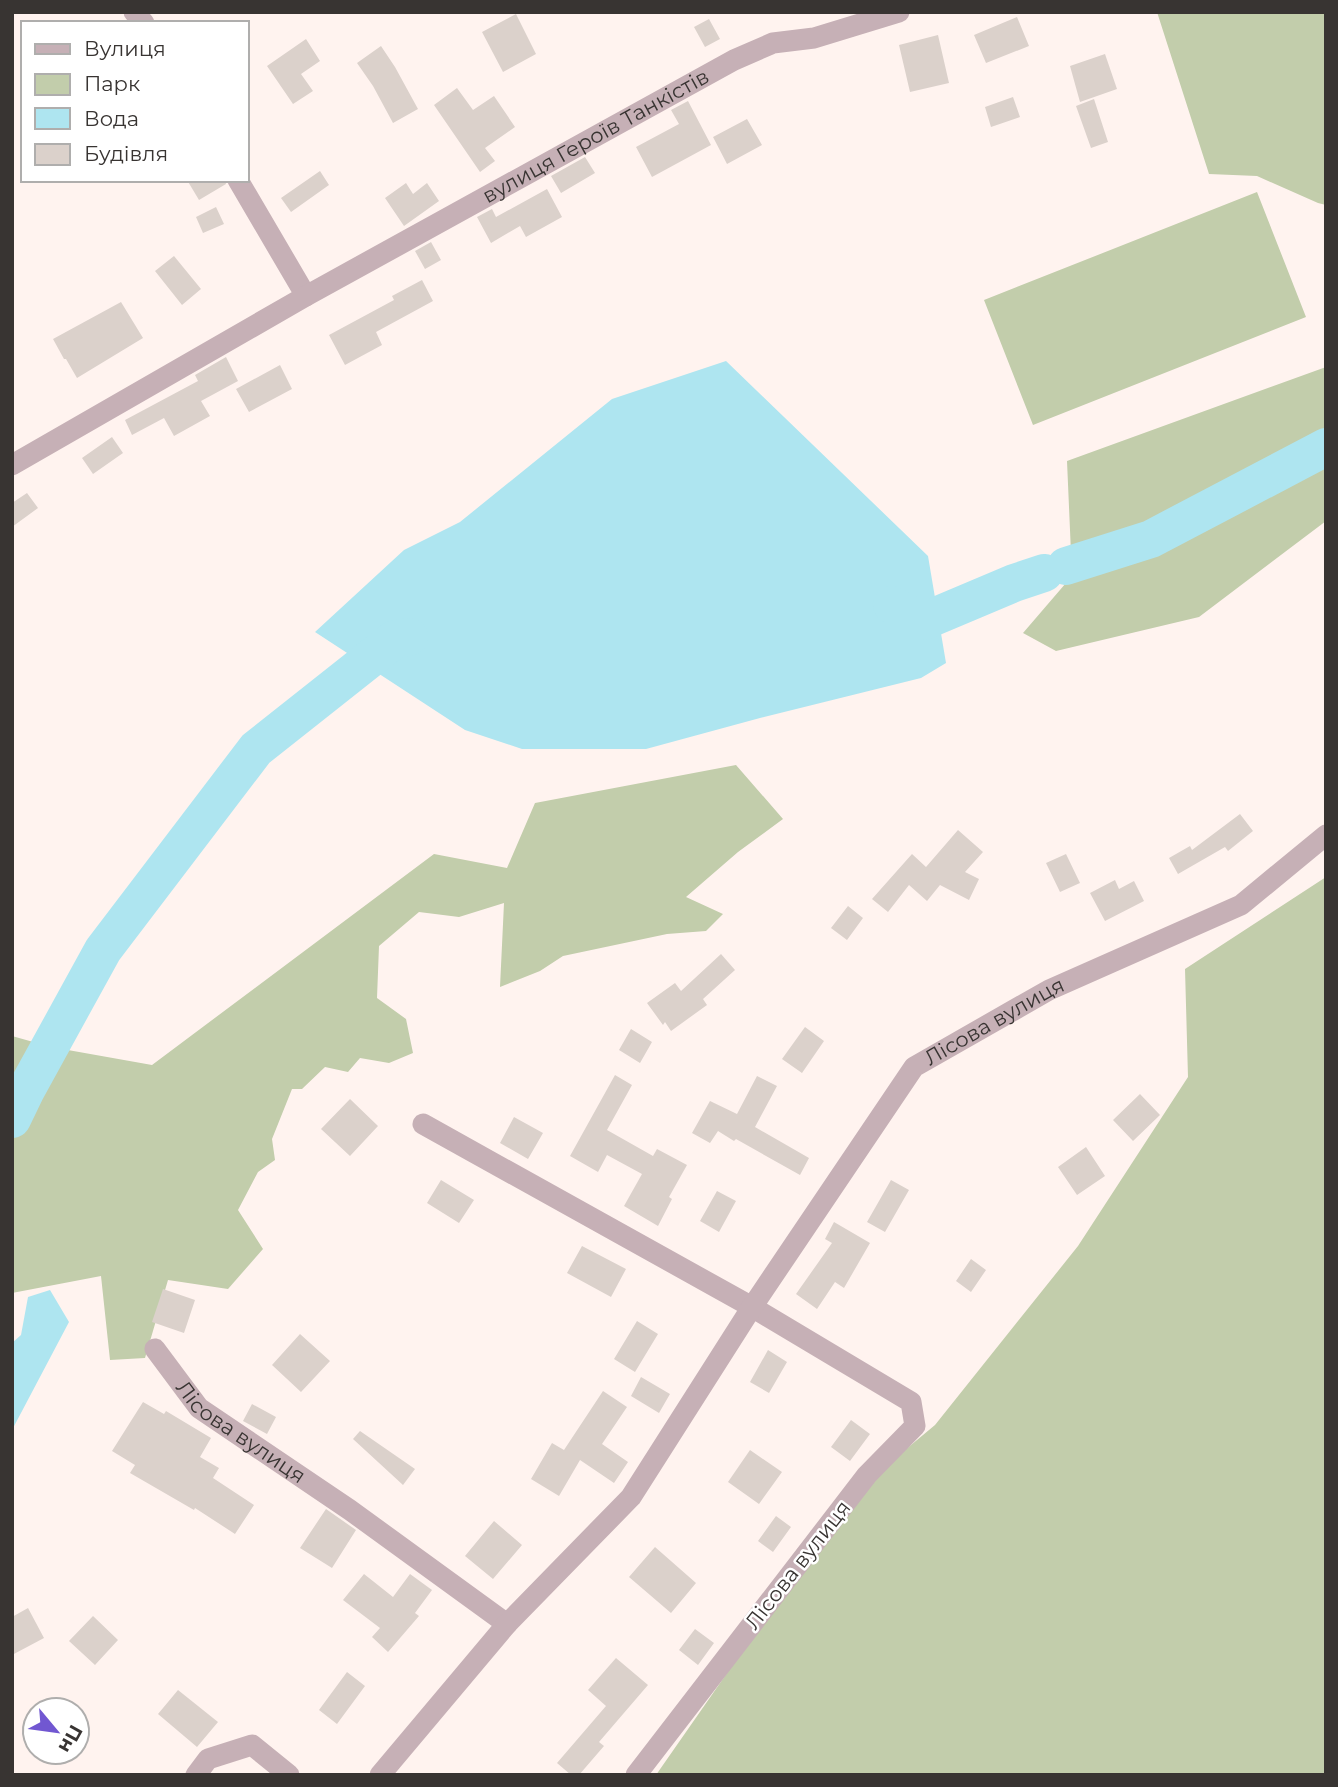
<svg xmlns="http://www.w3.org/2000/svg" width="1338" height="1787" font-family="Montserrat,sans-serif">
<style>
.green{fill:#c2cdab}
.water{fill:#aee5f0}
.lines{fill:none;stroke-linecap:round;stroke-linejoin:round}
.river{stroke:#aee5f0;stroke-width:38}
.building{fill:#dbd1cb}
.minor{stroke:#c6b0b6;stroke-width:21}
.labels{text-anchor:middle;stroke-width:5;stroke-linejoin:round;paint-order:stroke}
.street-label{font-size:21px;fill:#383432;stroke:#fff}
</style>
<rect width="100%" height="100%" fill="#fff3ef"/>
<path class="green" d="M 1157,12 L 1326,12 L 1326,205 L 1318,203 L 1257,176 L 1209,174 Z
M 1257,192 L 1306,317 L 1033,425 L 984,300 Z
M 1326,367 L 1326,521 L 1199,617 L 1056,651 L 1023,633 L 1072,576 L 1067,461 Z
M 736,765 L 783,819 L 738,852 L 686,897 L 723,914 L 706,931 L 667,934 L 563,956 L 540,971 L 500,987 L 504,903 L 459,917 L 419,912 L 379,946 L 377,998 L 406,1019 L 413,1053 L 389,1063 L 360,1058 L 348,1072 L 325,1067 L 302,1089 L 292,1089 L 272,1139 L 275,1160 L 258,1172 L 238,1210 L 263,1249 L 228,1289 L 168,1280 L 145,1358 L 110,1360 L 101,1276 L 12,1293 L 12,1036 L 51,1047 L 152,1065 L 434,854 L 507,868 L 535,803 Z
M 1326,877 L 1326,1775 L 656,1775 L 851,1495 L 935,1425 L 1078,1246 L 1188,1077 L 1185,969 Z"/>
<path class="water" d="M 726,361 L 928,556 L 946,663 L 921,678 L 760,718 L 646,749 L 522,749 L 465,730 L 315,632 L 404,550 L 460,522 L 612,399 Z
M 50,1290 L 69,1322 L 12,1430 L 12,1343 L 21,1335 L 28,1297 Z"/>
<g class="lines">
<path class="river" d="M 1066,566 L 1151,539 L 1326,447
M 892,605 L 924,621 L 1014,583 L 1044,573
M 12,1119 L 26,1090 L 103,950 L 256,749 L 395,639 L 409,637"/>
</g>
<path class="building" d="M 516,14 L 536,54 L 503,72 L 482,32 Z
M 1017,17 L 1029,46 L 986,63 L 974,35 Z
M 709,19 L 720,39 L 705,47 L 694,27 Z
M 938,35 L 949,83 L 910,92 L 899,45 Z
M 306,39 L 320,61 L 301,74 L 313,91 L 293,104 L 267,66 Z
M 381,46 L 395,67 L 418,109 L 393,123 L 373,86 L 357,63 Z
M 1105,54 L 1117,89 L 1080,102 L 1070,66 Z
M 457,88 L 473,110 L 494,96 L 515,127 L 485,148 L 495,161 L 480,172 L 434,105 Z
M 1013,97 L 1020,117 L 991,127 L 985,107 Z
M 1094,99 L 1108,142 L 1091,148 L 1076,106 Z
M 688,101 L 711,145 L 652,177 L 636,147 L 679,124 L 671,110 Z
M 747,119 L 762,145 L 727,164 L 713,137 Z
M 585,157 L 595,173 L 561,193 L 551,176 Z
M 320,171 L 329,185 L 291,212 L 281,198 Z
M 187,180 L 225,180 L 226,184 L 199,200 Z
M 406,183 L 413,194 L 427,183 L 439,201 L 404,226 L 385,198 Z
M 547,189 L 562,217 L 526,237 L 520,226 L 491,243 L 477,217 L 492,209 L 496,217 Z
M 216,207 L 224,224 L 203,233 L 196,217 Z
M 431,242 L 441,260 L 425,269 L 415,251 Z
M 174,256 L 201,289 L 182,305 L 155,271 Z
M 422,280 L 433,301 L 376,332 L 382,345 L 345,365 L 329,335 L 394,300 L 392,296 Z
M 121,302 L 143,338 L 77,378 L 66,359 L 64,359 L 53,339 Z
M 226,357 L 238,381 L 201,401 L 210,416 L 174,436 L 164,418 L 132,435 L 125,420 L 198,381 L 195,375 Z
M 280,365 L 292,389 L 249,412 L 236,389 Z
M 112,437 L 123,453 L 93,474 L 82,458 Z
M 27,493 L 38,508 L 12,527 L 12,503 Z
M 1240,814 L 1253,831 L 1228,851 L 1225,847 L 1178,874 L 1169,858 L 1190,846 L 1192,850 Z
M 958,830 L 983,852 L 965,872 L 979,879 L 969,900 L 940,885 L 927,901 L 909,885 L 888,912 L 872,899 L 912,854 L 926,867 Z
M 1066,854 L 1080,883 L 1060,892 L 1046,863 Z
M 1115,880 L 1119,889 L 1134,881 L 1144,901 L 1105,921 L 1090,893 Z
M 848,906 L 863,918 L 847,940 L 831,928 Z
M 721,954 L 735,970 L 703,999 L 707,1005 L 671,1031 L 665,1022 L 663,1025 L 647,1003 L 675,983 L 681,991 Z
M 805,1027 L 824,1041 L 802,1073 L 782,1059 Z
M 631,1029 L 652,1042 L 640,1063 L 619,1050 Z
M 615,1075 L 632,1085 L 607,1130 L 653,1156 L 657,1149 L 687,1165 L 669,1197 L 672,1199 L 658,1226 L 624,1206 L 642,1174 L 607,1155 L 598,1172 L 570,1156 Z
M 757,1076 L 777,1086 L 755,1127 L 809,1158 L 800,1175 L 736,1139 L 734,1141 L 718,1131 L 710,1143 L 692,1133 L 710,1101 L 737,1114 Z
M 1140,1094 L 1160,1115 L 1133,1141 L 1113,1120 Z
M 350,1099 L 378,1126 L 350,1156 L 321,1129 Z
M 514,1117 L 543,1133 L 528,1159 L 500,1143 Z
M 1086,1147 L 1105,1176 L 1077,1195 L 1058,1167 Z
M 441,1180 L 474,1200 L 459,1223 L 427,1203 Z
M 891,1180 L 909,1190 L 885,1232 L 867,1222 Z
M 717,1191 L 736,1201 L 719,1232 L 700,1221 Z
M 834,1222 L 870,1243 L 844,1288 L 835,1282 L 817,1309 L 796,1294 L 832,1243 L 825,1239 Z
M 582,1246 L 626,1269 L 611,1297 L 567,1273 Z
M 971,1259 L 986,1270 L 971,1292 L 956,1281 Z
M 163,1289 L 195,1300 L 184,1333 L 152,1322 Z
M 637,1321 L 658,1334 L 635,1372 L 614,1359 Z
M 300,1334 L 330,1361 L 301,1392 L 272,1365 Z
M 768,1350 L 787,1362 L 769,1393 L 750,1382 Z
M 641,1377 L 670,1394 L 659,1413 L 631,1396 Z
M 603,1391 L 627,1407 L 602,1444 L 628,1462 L 614,1483 L 580,1460 L 559,1496 L 531,1479 L 552,1443 L 564,1450 Z
M 143,1402 L 164,1414 L 166,1411 L 211,1438 L 200,1457 L 219,1468 L 213,1478 L 254,1505 L 235,1534 L 195,1508 L 194,1510 L 130,1473 L 135,1465 L 112,1451 Z
M 252,1404 L 276,1417 L 267,1434 L 243,1421 Z
M 851,1420 L 870,1434 L 850,1461 L 831,1447 Z
M 360,1431 L 415,1469 L 403,1485 L 353,1439 Z
M 750,1450 L 782,1472 L 759,1504 L 728,1482 Z
M 326,1509 L 356,1530 L 332,1568 L 300,1548 Z
M 776,1516 L 791,1527 L 773,1552 L 758,1541 Z
M 494,1521 L 522,1545 L 493,1579 L 465,1556 Z
M 655,1547 L 696,1583 L 671,1613 L 629,1577 Z
M 364,1574 L 393,1597 L 410,1574 L 432,1590 L 415,1613 L 419,1616 L 388,1652 L 372,1637 L 380,1628 L 343,1600 Z
M 28,1608 L 44,1638 L 12,1655 L 12,1617 Z
M 93,1616 L 118,1640 L 95,1665 L 69,1641 Z
M 695,1629 L 714,1643 L 698,1665 L 679,1650 Z
M 616,1658 L 648,1685 L 599,1742 L 604,1746 L 579,1775 L 571,1775 L 557,1763 L 606,1706 L 588,1690 Z
M 347,1672 L 365,1686 L 337,1724 L 319,1710 Z
M 178,1690 L 218,1722 L 197,1747 L 158,1714 Z"/>
<g class="lines">
<g class="minor">
<path d="M 134,12 L 144,23"/>
<path d="M 238,180 L 306,296"/>
<path id="s1" d="M 12,465 L 306,296 L 734,60 L 773,43 L 814,38 L 899,12"/>
<path d="M 423,1124 L 752,1307 L 911,1402 L 915,1426 L 867,1475 L 636,1775"/>
<path id="s2" d="M 155,1349 L 199,1408 L 350,1510 L 507,1624"/>
<path d="M 196,1775 L 208,1759 L 252,1745 L 289,1775"/>
<path id="s3" d="M 380,1775 L 507,1624 L 631,1497 L 752,1307 L 914,1067 L 1049,990 L 1241,905 L 1326,835"/>
</g>
</g>
<g class="labels">
<g class="street-label">
<text dy="7" stroke="none"><textPath href="#s1" startOffset="670">вулиця Героїв Танкістів</textPath></text>
<text dy="7" stroke="none"><textPath href="#s3" startOffset="982">Лісова вулиця</textPath></text>
<text dy="7" stroke="none"><textPath href="#s2" startOffset="121">Лісова вулиця</textPath></text>
<text transform="translate(798 1565) rotate(-52)" y="7">Лісова вулиця</text>
</g>
</g>
<rect width="1338" height="1787" fill="none" stroke="#383432" stroke-width="28"/>
<rect x="21" y="21" width="228" height="161" fill="#ffffff" stroke="#afaead" stroke-width="2"/>
<rect x="35" y="44" width="35" height="10" fill="#c6b0b6" stroke="#afaead" stroke-width="2"/>
<text x="84" y="56" font-size="21" fill="#383432">Вулиця</text>
<rect x="35" y="74" width="35" height="21" fill="#c2cdab" stroke="#afaead" stroke-width="2"/>
<text x="84" y="91" font-size="21" fill="#383432">Парк</text>
<rect x="35" y="108" width="35" height="21" fill="#aee5f0" stroke="#afaead" stroke-width="2"/>
<text x="84" y="126" font-size="21" fill="#383432">Вода</text>
<rect x="35" y="144" width="35" height="21" fill="#dbd1cb" stroke="#afaead" stroke-width="2"/>
<text x="84" y="161" font-size="21" fill="#383432">Будівля</text>
<g transform="translate(56 1731) rotate(119)"><circle r="33" fill="#ffffff" stroke="#afaead" stroke-width="2"/>
<path d="M0-5L12 26L0 18L-12 26Z" fill="#7157d1"/>
<text y="-10" font-size="19" font-weight="bold" text-anchor="middle" fill="#383432">Пн</text>
</g>
</svg>
